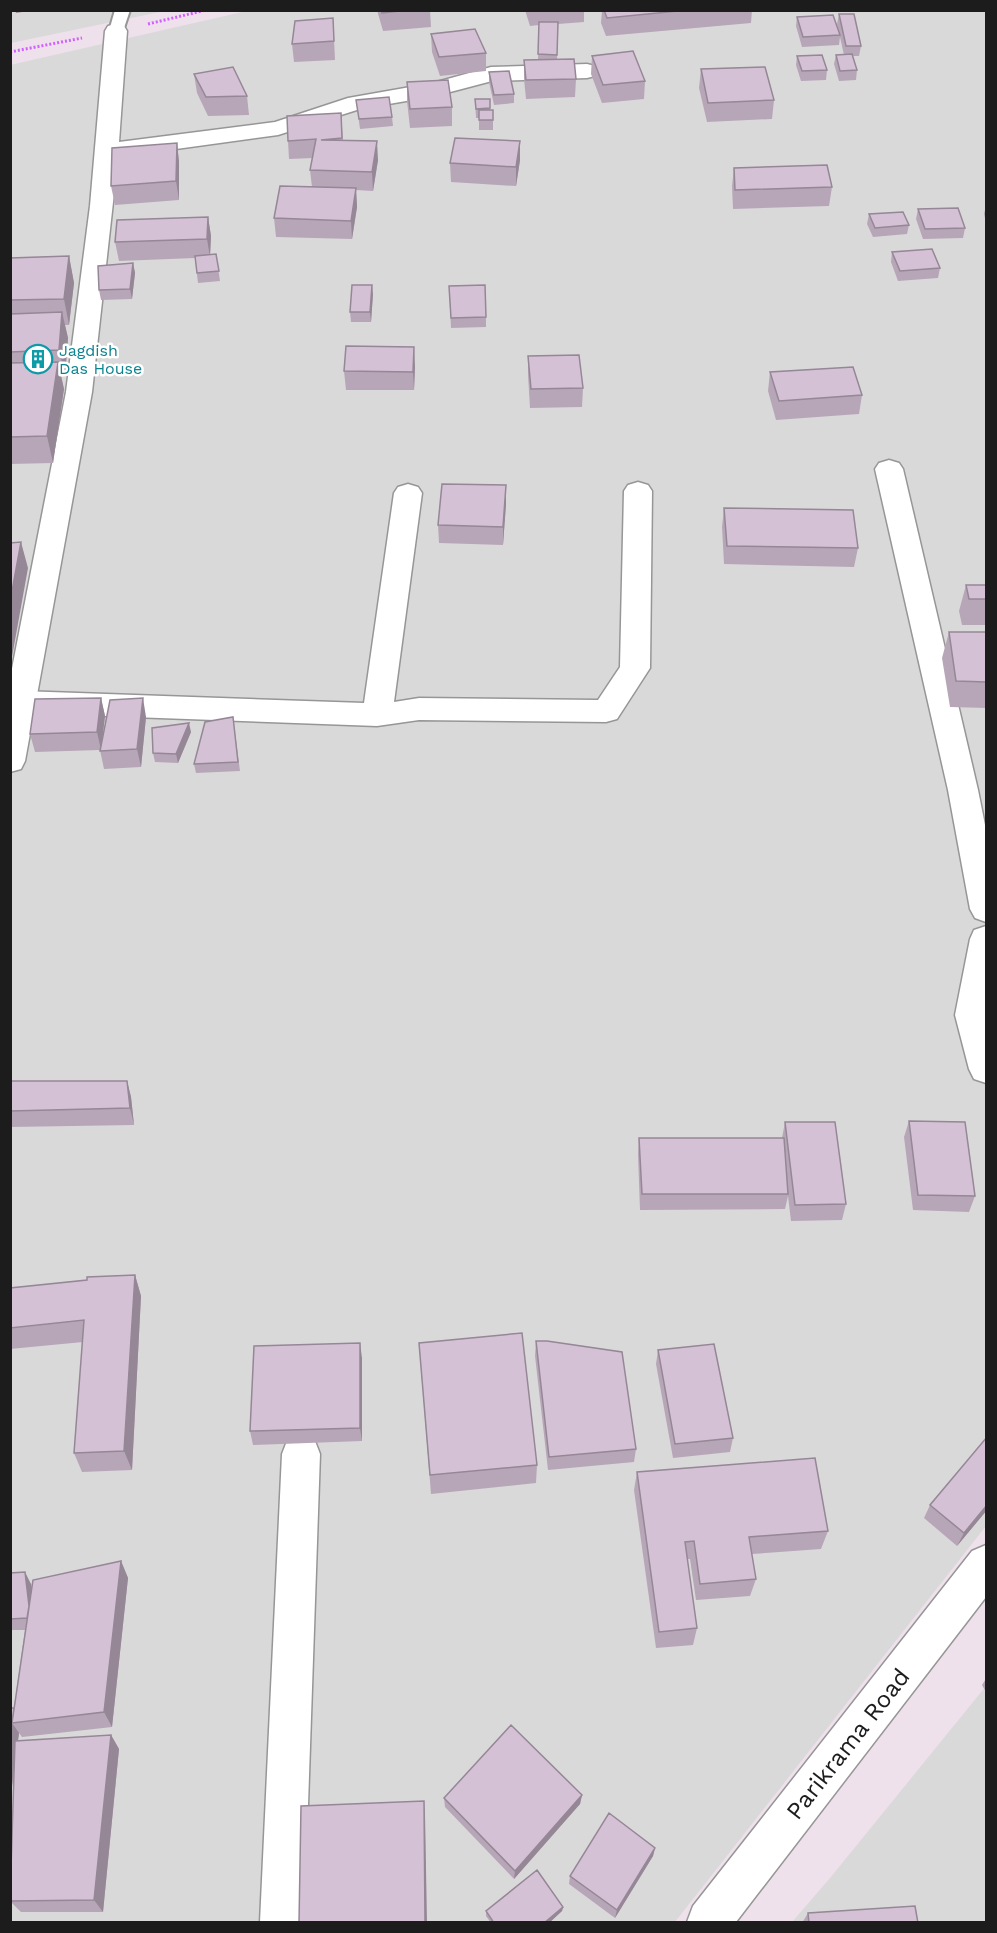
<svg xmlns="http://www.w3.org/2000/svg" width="997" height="1933" font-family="'Work Sans',sans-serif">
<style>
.residential{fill:#dad9da}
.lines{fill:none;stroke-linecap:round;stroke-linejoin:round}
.service-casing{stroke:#969696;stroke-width:4}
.minor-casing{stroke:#969696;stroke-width:3}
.tertiary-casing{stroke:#969696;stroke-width:3}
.path{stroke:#d061ff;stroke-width:3;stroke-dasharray:2 2;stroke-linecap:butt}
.service{fill:#fff;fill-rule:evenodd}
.minor{fill:#fff;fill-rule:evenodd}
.tertiary{fill:#fff;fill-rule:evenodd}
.wall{fill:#b7a6b7}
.shaded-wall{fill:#958795}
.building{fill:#d5c1d5;stroke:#958795;stroke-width:1.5}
.labels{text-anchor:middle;stroke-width:5;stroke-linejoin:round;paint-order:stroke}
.far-culture-label{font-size:16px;fill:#0d838f;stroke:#fff;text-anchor:start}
.near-street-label{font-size:24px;fill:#1c1c1c;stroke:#fff}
</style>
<rect width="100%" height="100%" fill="#eee1eb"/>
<path class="residential" d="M 11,10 L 165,11 L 11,43 Z
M 251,10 L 986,11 L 986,1526 L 675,1922 L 11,1922 L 10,65 Z
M 986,1686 L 986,1922 L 792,1922 L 830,1878 Z"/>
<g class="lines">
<g class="service-casing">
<path id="service" d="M 115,10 L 130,10 L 123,31 L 116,35 L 109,31 Z"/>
</g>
<g class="minor-casing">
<path id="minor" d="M 116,24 L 124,26 L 127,31 L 119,142 L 275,122 L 348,98 L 433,83 L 491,67 L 587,64 L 595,66 L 598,71 L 595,76 L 587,78 L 492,81 L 435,96 L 360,109 L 278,135 L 118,157 L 92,392 L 25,761 L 21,769 L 10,772 L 10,679 L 66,392 L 90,206 L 105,31 L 108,26 Z
M 301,1436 L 315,1441 L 320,1454 L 304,1922 L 260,1922 L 282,1454 L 287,1441 Z"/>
</g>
<g class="tertiary-casing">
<path id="tertiary" d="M 889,460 L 899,463 L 903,469 L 978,790 L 986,830 L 986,922 L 975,918 L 970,909 L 948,790 L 875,469 L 879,463 Z
M 638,482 L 648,485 L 652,491 L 650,668 L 617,719 L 606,722 L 419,720 L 377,726 L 21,713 L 10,710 L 10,694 L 21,691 L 364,703 L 394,493 L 398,487 L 408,484 L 418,487 L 422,493 L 394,702 L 419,698 L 598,700 L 620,667 L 624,491 L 628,485 Z
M 986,926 L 986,1083 L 974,1079 L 969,1069 L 955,1015 L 970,939 L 974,930 Z
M 986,1545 L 986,1597 L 736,1922 L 687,1922 L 693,1906 L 972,1551 Z"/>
</g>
<path class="path" d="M 148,24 L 206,10
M 10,52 L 82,38"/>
<use href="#service" class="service"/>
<use href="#minor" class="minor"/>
<use href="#tertiary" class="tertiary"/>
</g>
<path class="wall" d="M 377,10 L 430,10 L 431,27 L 383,31 Z
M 525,10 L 584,10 L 584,22 L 558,24 L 557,60 L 576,79 L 575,97 L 526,99 L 524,79 L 524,60 L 538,60 L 539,25 L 530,26 Z
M 602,10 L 752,10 L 751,23 L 606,36 L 601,23 Z
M 839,14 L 861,46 L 859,56 L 852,56 L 857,70 L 856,80 L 839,81 L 834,64 L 836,55 L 844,55 L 840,37 L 839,45 L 802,47 L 796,26 L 797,17 L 839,32 L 837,24 Z
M 333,18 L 335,60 L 294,62 L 292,44 Z
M 431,34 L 486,53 L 486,71 L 440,76 L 432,52 Z
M 592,56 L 645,81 L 644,99 L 602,103 L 591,74 Z
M 797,56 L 827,70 L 826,80 L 801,81 L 796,65 Z
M 701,69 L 774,100 L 772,119 L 707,122 L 699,88 Z
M 489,72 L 514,94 L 514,103 L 494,105 L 489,82 Z
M 194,74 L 247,96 L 249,115 L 208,116 L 197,93 Z
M 407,82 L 452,107 L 452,126 L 410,128 L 407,101 Z
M 475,99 L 490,99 L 490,110 L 493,110 L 493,130 L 479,130 L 479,118 L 476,118 Z
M 356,100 L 392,117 L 393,126 L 360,129 Z
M 341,113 L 343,140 L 378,160 L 373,191 L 356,190 L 357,207 L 352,239 L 276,237 L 274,218 L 312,187 L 310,170 L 313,158 L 289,159 L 288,141 Z
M 177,143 L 179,162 L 179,200 L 115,205 L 111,186 Z
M 520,160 L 516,186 L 451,182 L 450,163 Z
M 734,168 L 832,187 L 829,206 L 733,209 L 732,186 Z
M 987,201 L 987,226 L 984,214 Z
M 918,209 L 965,228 L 963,238 L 923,239 L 916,219 Z
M 869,214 L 909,225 L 907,234 L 873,237 L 867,224 Z
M 208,217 L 211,236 L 210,254 L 216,254 L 220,281 L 198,283 L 195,258 L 119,261 L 115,242 Z
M 892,252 L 940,268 L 938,278 L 898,281 L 891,262 Z
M 69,256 L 74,283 L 69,325 L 65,325 L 68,338 L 65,376 L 61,376 L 64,389 L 53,463 L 10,464 L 10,258 Z
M 133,263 L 135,273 L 132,299 L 101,300 L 99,290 Z
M 449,286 L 486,317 L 486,327 L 451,328 Z
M 373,294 L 371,322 L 351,322 L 350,312 Z
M 528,356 L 583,388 L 582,407 L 530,408 L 528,375 Z
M 415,366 L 414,390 L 346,390 L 344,371 Z
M 770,372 L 862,395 L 859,414 L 776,420 L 768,391 Z
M 506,504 L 503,545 L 439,543 L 438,525 Z
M 724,508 L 858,548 L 854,567 L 724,564 L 722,527 Z
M 966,585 L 987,585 L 987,625 L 962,625 L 959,611 Z
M 949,632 L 987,632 L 987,708 L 950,707 L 942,658 Z
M 101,698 L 105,716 L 102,741 L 146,717 L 141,767 L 104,769 L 100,750 L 35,752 L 30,734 Z
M 233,717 L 240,771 L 196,773 L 194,764 Z
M 191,732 L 178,763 L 155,762 L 153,753 Z
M 10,1081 L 127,1081 L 131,1097 L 134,1125 L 10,1127 Z
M 909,1121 L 975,1196 L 969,1212 L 913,1210 L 904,1137 Z
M 785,1122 L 846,1204 L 842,1220 L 791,1221 L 788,1196 L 785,1209 L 640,1210 L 638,1154 L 639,1138 L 782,1138 Z
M 135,1275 L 141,1296 L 132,1470 L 82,1472 L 74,1453 L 83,1342 L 10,1349 L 10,1288 Z
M 536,1341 L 636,1449 L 634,1462 L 548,1470 L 535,1356 Z
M 419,1343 L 537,1465 L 536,1483 L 431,1494 Z
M 658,1350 L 733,1438 L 730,1452 L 673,1458 L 656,1364 Z
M 362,1358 L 362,1441 L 253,1445 L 250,1431 Z
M 637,1472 L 828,1531 L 821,1549 L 752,1554 L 756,1579 L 750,1596 L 696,1600 L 690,1559 L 687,1559 L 697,1628 L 693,1645 L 656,1648 L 634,1490 Z
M 930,1505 L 987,1510 L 957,1546 L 924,1518 Z
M 121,1561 L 128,1578 L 112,1727 L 22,1737 L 19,1733 L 18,1741 L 111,1735 L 119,1749 L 103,1912 L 21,1912 L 10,1901 L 15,1769 L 10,1800 L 10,1708 L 14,1708 L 25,1630 L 10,1630 L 10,1573 L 31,1584 L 32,1587 Z
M 987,1677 L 987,1694 L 982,1685 Z
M 582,1795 L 580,1804 L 514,1879 L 445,1807 L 444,1798 Z
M 655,1848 L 653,1856 L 615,1918 L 569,1884 L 570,1876 Z
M 563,1907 L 562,1911 L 549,1923 L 491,1923 L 486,1916 L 486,1911 Z
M 808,1913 L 918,1923 L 802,1923 Z"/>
<path class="shaded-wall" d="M 15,10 L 35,10 L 16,13 Z
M 377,141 L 378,160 L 373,191 L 372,172 Z
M 520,141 L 520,160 L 516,186 L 516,167 Z
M 177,143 L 179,162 L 179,200 L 176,181 Z
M 356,188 L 357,207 L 352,239 L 351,221 Z
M 208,217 L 211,236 L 210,257 L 207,239 Z
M 69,256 L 74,283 L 69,325 L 64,299 Z
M 133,263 L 135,273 L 132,299 L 130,289 Z
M 372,285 L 373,294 L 371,322 L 370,312 Z
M 62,312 L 68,338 L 65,376 L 59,350 Z
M 414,347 L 415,366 L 414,390 L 413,372 Z
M 58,362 L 64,389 L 53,463 L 47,436 Z
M 506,485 L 506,504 L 503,545 L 503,527 Z
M 21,542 L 28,568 L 10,668 L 10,602 Z
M 101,698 L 105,716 L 101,750 L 97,732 Z
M 143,698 L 146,717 L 141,767 L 137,749 Z
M 189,723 L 191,732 L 178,763 L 176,754 Z
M 127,1081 L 131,1097 L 134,1125 L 130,1108 Z
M 135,1275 L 141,1296 L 132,1470 L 124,1451 Z
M 360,1343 L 362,1358 L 362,1441 L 360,1428 Z
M 987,1505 L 987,1510 L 957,1546 L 964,1533 Z
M 121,1561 L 128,1578 L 112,1727 L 104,1712 Z
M 25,1572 L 31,1584 L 37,1629 L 30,1618 Z
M 12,1723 L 19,1733 L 10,1800 L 10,1734 Z
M 111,1735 L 119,1749 L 103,1912 L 94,1900 Z
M 582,1795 L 580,1804 L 514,1879 L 515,1871 Z
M 424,1801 L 425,1814 L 427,1923 L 425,1923 Z
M 655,1848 L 653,1856 L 615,1918 L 617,1910 Z
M 563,1907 L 562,1911 L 549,1923 L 544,1923 Z"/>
<path class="building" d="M 381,10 L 409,10 L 382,13 Z
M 604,10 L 688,10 L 607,18 Z
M 839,14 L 854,14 L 861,46 L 846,46 Z
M 833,15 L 840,35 L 803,37 L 797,17 Z
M 333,18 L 334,41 L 292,44 L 295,21 Z
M 539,22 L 558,22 L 557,55 L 538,54 Z
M 475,29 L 486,53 L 439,57 L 431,34 Z
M 633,51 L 645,81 L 603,85 L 592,56 Z
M 852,54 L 857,70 L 840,71 L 836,55 Z
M 822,55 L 827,70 L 802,71 L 797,56 Z
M 574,59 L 576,79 L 526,80 L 524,60 Z
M 233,67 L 247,96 L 206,97 L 194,74 Z
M 765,67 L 774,100 L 708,103 L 701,69 Z
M 509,71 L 514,94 L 494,95 L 489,72 Z
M 448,80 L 452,107 L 410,109 L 407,82 Z
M 389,97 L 392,117 L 359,119 L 356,100 Z
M 475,99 L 490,99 L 490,108 L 476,109 Z
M 479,110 L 493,110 L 493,120 L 479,120 Z
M 341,113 L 342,138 L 321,140 L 377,141 L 372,172 L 310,170 L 316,139 L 288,141 L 287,116 Z
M 455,138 L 520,141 L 516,167 L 450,163 Z
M 177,143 L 176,181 L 111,186 L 112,148 Z
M 827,165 L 832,187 L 735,190 L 734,168 Z
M 280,186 L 356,188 L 351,221 L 274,218 Z
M 958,208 L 965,228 L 925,229 L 918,209 Z
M 903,212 L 909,225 L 875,228 L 869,214 Z
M 208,217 L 207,239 L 115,242 L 117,220 Z
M 932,249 L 940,268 L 900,271 L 892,252 Z
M 216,254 L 219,271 L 197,273 L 195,256 Z
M 69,256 L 64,299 L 10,300 L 10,258 Z
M 133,263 L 130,289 L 99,290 L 98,266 Z
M 352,285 L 372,285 L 370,312 L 350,312 Z
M 485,285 L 486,317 L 451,318 L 449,286 Z
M 62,312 L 59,350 L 10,352 L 10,314 Z
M 346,346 L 414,347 L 413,372 L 344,371 Z
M 579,355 L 583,388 L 531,389 L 528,356 Z
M 58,362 L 47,436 L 10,437 L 10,363 Z
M 853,367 L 862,395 L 779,401 L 770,372 Z
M 442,484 L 506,485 L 503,527 L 438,525 Z
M 724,508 L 853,510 L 858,548 L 727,546 Z
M 21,542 L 10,602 L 10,543 Z
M 966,585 L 987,585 L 987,599 L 969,599 Z
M 949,632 L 987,632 L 987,682 L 956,681 Z
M 101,698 L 97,732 L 30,734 L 35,699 Z
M 143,698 L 137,749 L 100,751 L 110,700 Z
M 233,717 L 238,762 L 194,764 L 205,722 Z
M 189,723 L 176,754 L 153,753 L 152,728 Z
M 10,1081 L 127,1081 L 130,1108 L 10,1111 Z
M 909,1121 L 965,1122 L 975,1196 L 918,1195 Z
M 785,1122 L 835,1122 L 846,1204 L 795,1205 Z
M 639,1138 L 784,1138 L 788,1194 L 642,1194 Z
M 135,1275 L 124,1451 L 74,1453 L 84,1320 L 10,1328 L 10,1288 L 87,1280 L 87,1277 Z
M 522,1333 L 537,1465 L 430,1475 L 419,1343 Z
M 536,1341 L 547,1341 L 622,1352 L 636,1449 L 549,1457 Z
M 360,1343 L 360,1428 L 250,1431 L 254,1346 Z
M 714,1344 L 733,1438 L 675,1444 L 658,1350 Z
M 987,1437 L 987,1505 L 964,1533 L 930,1505 Z
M 815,1458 L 828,1531 L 749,1537 L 756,1579 L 700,1584 L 694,1541 L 685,1542 L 697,1628 L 659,1632 L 637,1472 Z
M 121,1561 L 104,1712 L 12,1723 L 33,1580 Z
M 25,1572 L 29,1606 L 27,1618 L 10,1619 L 10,1573 Z
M 10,1708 L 14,1708 L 10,1734 Z
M 511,1725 L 582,1795 L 515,1871 L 444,1798 Z
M 111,1735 L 94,1900 L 10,1901 L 15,1741 Z
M 424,1801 L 425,1923 L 299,1923 L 301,1806 Z
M 609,1813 L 655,1848 L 617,1910 L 570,1876 Z
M 537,1870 L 563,1907 L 544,1923 L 494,1923 L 486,1911 Z
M 915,1906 L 918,1923 L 809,1923 L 808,1913 Z"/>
<defs>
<g id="building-ring" transform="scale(1.5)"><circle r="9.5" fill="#fff" stroke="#0f9aa8" stroke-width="1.5"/><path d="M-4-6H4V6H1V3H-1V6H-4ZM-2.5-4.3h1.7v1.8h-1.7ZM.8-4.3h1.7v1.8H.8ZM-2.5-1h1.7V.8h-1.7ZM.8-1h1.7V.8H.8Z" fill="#0f9aa8"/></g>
</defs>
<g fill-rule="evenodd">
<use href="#building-ring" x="38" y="359"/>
</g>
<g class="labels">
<g class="far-culture-label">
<text x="59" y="356">Jagdish<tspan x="59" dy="18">Das House</tspan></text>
</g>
<g class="near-street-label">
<text transform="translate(848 1744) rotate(-52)" y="8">Parikrama Road</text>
</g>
</g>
<rect width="997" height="1933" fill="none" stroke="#1c1c1c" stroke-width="24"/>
</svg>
